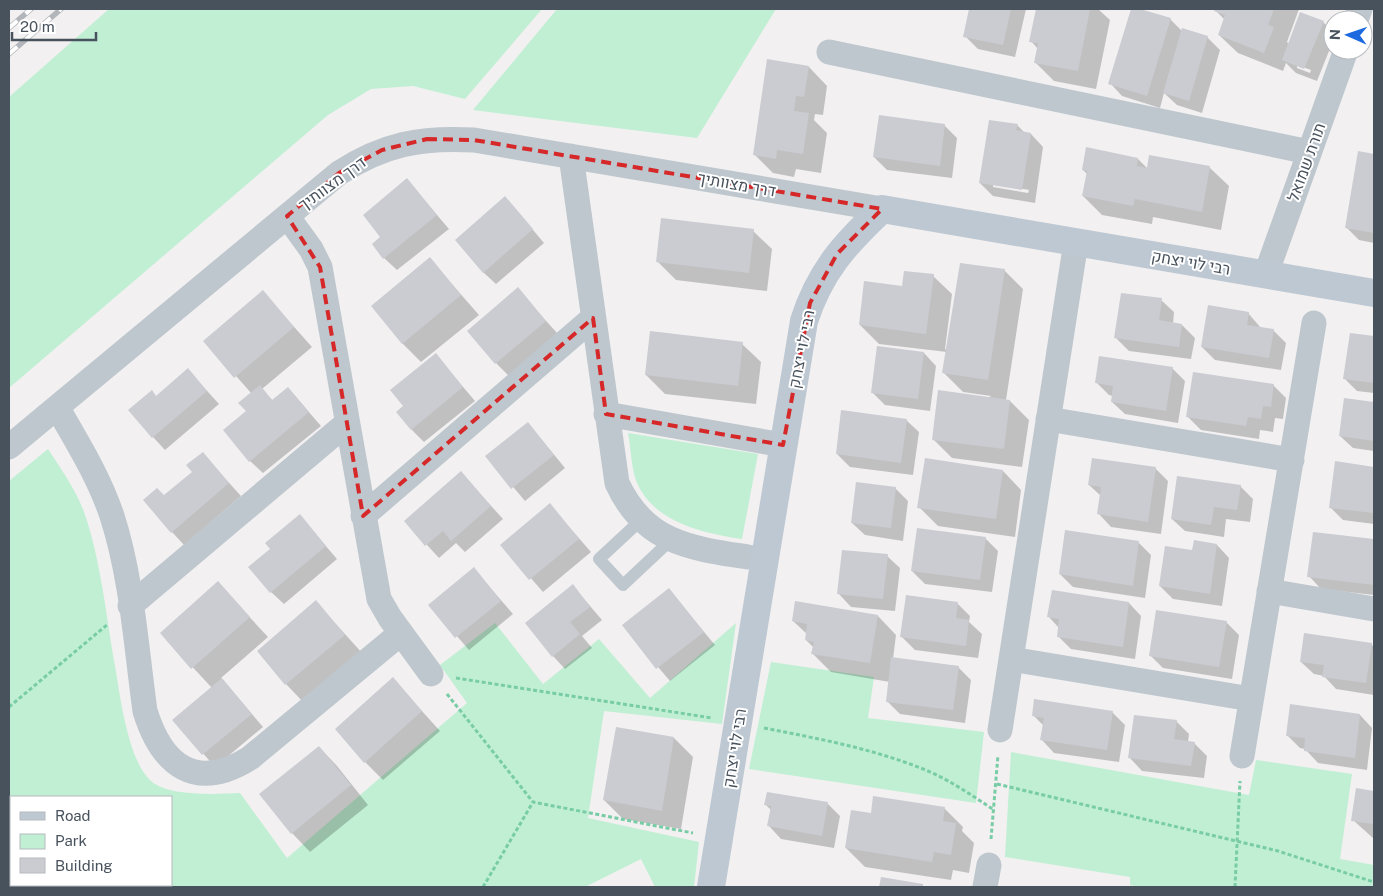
<svg xmlns="http://www.w3.org/2000/svg" width="1383" height="896" font-family="'Public Sans',Heebo,sans-serif">
<style>
.green{fill:#c0efd4;fill-rule:evenodd}
.shadow{fill:#0003;fill-rule:evenodd}
.building{fill:#caccd2}
.lines{fill:none;stroke-linecap:round;stroke-linejoin:round}
.path{stroke:#78cca6;stroke-width:3;stroke-dasharray:4 2.5;stroke-linecap:butt}
.lane{stroke:#bec7ce;stroke-width:12}
.street{stroke:#bec7ce;stroke-width:25}
.secondary{stroke:#bec8d3;stroke-width:28}
.rail-casing{stroke:#b2b5ba;stroke-width:5.5}
.rail{stroke:#fff;stroke-width:4;stroke-dasharray:11;stroke-linecap:butt}
.marked{fill:none;stroke:#d62828;stroke-width:4;stroke-dasharray:10 6;stroke-linejoin:round}
.labels{text-anchor:middle;stroke-width:4;stroke-linejoin:round;paint-order:stroke}
.street-label{font-size:16px;fill:#48525d;stroke:#fff}
</style>
<rect width="100%" height="100%" fill="#f2f0f0"/>
<path class="green" d="M 109,9 L 542,9 L 465,99 L 413,86 L 371,89 L 328,115 L 9,388 L 9,97 Z
M 557,9 L 776,9 L 697,138 L 473,110 Z
M 628,433 L 758,454 L 742,539 C 703,533 655,523 637,483 C 631,468 631,448 628,433 Z
M 48,449 C 61,469 76,490 84,512 C 101,560 106,616 115,666 C 120,695 128,761 151,781 C 169,797 217,794 240,793 L 287,858 L 467,703 L 440,665 L 495,623 L 543,684 L 599,639 L 650,698 L 736,623 L 722,724 L 604,711 L 588,818 L 699,842 L 694,887 L 655,887 L 641,859 L 585,887 L 9,887 L 9,481 ZM 11,797 L 171,797 L 171,885 L 11,885 Z
M 771,662 L 874,677 L 868,718 L 984,732 L 976,803 L 749,769 Z
M 1011,752 L 1249,795 L 1256,760 L 1352,774 L 1340,859 L 1374,865 L 1374,887 L 1139,887 L 1130,885 L 1130,877 L 1005,857 Z"/>
<path class="shadow" d="M 971,9 L 1026,9 L 1015,57 L 978,49 L 965,36 Z
M 1046,9 L 1098,9 L 1110,20 L 1096,89 L 1054,81 L 1035,62 L 1038,49 L 1031,41 Z
M 1133,9 L 1170,19 L 1182,31 L 1207,37 L 1220,50 L 1202,113 L 1177,105 L 1164,93 L 1160,108 L 1122,96 L 1110,83 Z
M 1216,9 L 1299,9 L 1287,42 L 1289,44 L 1323,22 L 1333,32 L 1333,41 L 1317,81 L 1296,73 L 1286,63 L 1283,71 L 1238,53 L 1219,35 L 1225,20 L 1216,11 ZM 1297,65 L 1311,70 L 1310,73 L 1297,68 Z
M 809,67 L 827,86 L 823,115 L 815,114 L 814,120 L 827,133 L 821,173 L 796,169 L 794,177 L 773,173 L 754,154 Z
M 944,125 L 957,138 L 952,178 L 887,170 L 874,157 Z
M 1017,125 L 1025,133 L 1031,134 L 1043,147 L 1035,203 L 993,196 L 980,183 ZM 993,184 L 1029,190 L 1028,193 L 993,187 Z
M 1359,152 L 1374,155 L 1374,243 L 1359,240 L 1346,227 Z
M 1150,157 L 1210,168 L 1229,186 L 1221,230 L 1153,217 L 1152,224 L 1102,215 L 1083,196 L 1088,175 L 1083,170 L 1138,159 L 1148,169 Z
M 407,180 L 449,229 L 397,270 L 384,258 L 382,237 Z
M 517,211 L 544,243 L 496,284 L 483,272 Z
M 753,231 L 772,249 L 767,291 L 676,280 L 657,261 Z
M 430,259 L 479,315 L 421,362 L 402,343 Z
M 1004,270 L 1023,289 L 1006,400 L 1010,401 L 1029,420 L 1022,467 L 952,458 L 933,439 L 991,396 L 963,392 L 944,373 L 947,352 L 879,344 L 860,325 L 903,287 L 933,276 L 952,294 L 945,349 L 947,350 Z
M 517,289 L 558,334 L 509,376 L 496,363 Z
M 263,292 L 312,347 L 262,389 L 273,401 L 288,388 L 321,426 L 263,473 L 250,461 L 247,411 L 252,394 L 205,341 Z
M 1161,300 L 1174,312 L 1173,324 L 1182,325 L 1195,338 L 1191,359 L 1129,351 L 1116,338 Z
M 1248,313 L 1261,328 L 1273,330 L 1286,343 L 1281,370 L 1215,360 L 1202,347 Z
M 1351,334 L 1374,338 L 1374,393 L 1357,391 L 1344,378 Z
M 742,344 L 761,362 L 756,404 L 665,394 L 646,375 Z
M 924,353 L 936,366 L 930,411 L 885,405 L 872,392 Z
M 436,355 L 475,401 L 424,442 L 411,429 L 405,407 Z
M 1172,368 L 1185,381 L 1178,423 L 1125,414 L 1112,402 L 1113,396 L 1109,395 L 1097,383 Z
M 188,370 L 219,404 L 165,450 L 153,437 L 157,397 Z
M 1273,385 L 1286,398 L 1283,419 L 1275,418 L 1273,432 L 1260,430 L 1259,439 L 1201,430 L 1188,417 Z
M 1345,399 L 1374,403 L 1374,451 L 1353,448 L 1340,436 Z
M 906,420 L 919,432 L 913,475 L 850,467 L 837,454 Z
M 528,423 L 565,468 L 525,501 L 487,456 Z
M 202,453 L 241,496 L 184,545 L 172,532 L 165,496 L 193,472 Z
M 1336,463 L 1374,468 L 1374,524 L 1343,520 L 1330,507 Z
M 1155,468 L 1168,481 L 1161,534 L 1111,527 L 1099,514 L 1101,496 L 1089,485 Z
M 1003,471 L 1021,490 L 1015,537 L 938,526 L 919,507 Z
M 473,486 L 503,519 L 465,552 L 456,543 L 439,558 L 405,521 Z
M 1240,486 L 1253,499 L 1250,522 L 1226,519 L 1224,537 L 1185,531 L 1172,519 Z
M 895,488 L 908,501 L 903,541 L 865,535 L 852,523 Z
M 550,505 L 591,552 L 543,592 L 502,545 Z
M 300,516 L 337,559 L 284,604 L 271,592 L 272,549 Z
M 1314,533 L 1374,540 L 1374,595 L 1321,589 L 1309,576 Z
M 985,538 L 998,551 L 992,592 L 925,584 L 912,571 Z
M 1139,543 L 1151,555 L 1145,598 L 1073,587 L 1060,574 Z
M 1217,545 L 1229,558 L 1222,606 L 1173,599 L 1160,586 L 1194,551 Z
M 887,556 L 900,568 L 895,611 L 851,607 L 839,594 Z
M 474,569 L 513,614 L 469,650 L 430,605 Z
M 218,583 L 268,637 L 221,678 L 263,727 L 215,767 L 174,720 L 212,688 L 161,633 Z
M 573,586 L 602,620 L 582,636 L 592,648 L 565,669 L 553,656 Z
M 669,590 L 715,645 L 670,681 L 623,626 Z
M 316,602 L 363,654 L 304,703 L 286,684 Z
M 957,603 L 970,616 L 969,622 L 982,634 L 978,658 L 915,650 L 902,637 Z
M 1129,603 L 1141,616 L 1135,659 L 1071,649 L 1058,636 L 1059,628 L 1049,617 Z
M 878,616 L 896,635 L 893,659 L 958,667 L 971,680 L 965,723 L 900,714 L 887,701 L 890,682 L 831,672 L 813,654 L 814,648 L 806,640 L 807,634 L 793,621 Z
M 1226,622 L 1239,635 L 1232,679 L 1163,668 L 1150,655 Z
M 1371,644 L 1374,647 L 1374,695 L 1336,689 L 1324,676 L 1314,674 L 1301,662 Z
M 393,679 L 440,731 L 383,780 L 365,762 Z
M 1112,712 L 1125,725 L 1119,762 L 1054,753 L 1042,740 L 1044,726 L 1033,715 Z
M 1360,715 L 1372,728 L 1367,770 L 1318,763 L 1305,749 L 1300,748 L 1287,735 Z
M 1176,721 L 1189,734 L 1188,742 L 1194,743 L 1207,756 L 1204,778 L 1142,771 L 1130,758 Z
M 617,729 L 674,738 L 693,757 L 681,829 L 623,819 L 604,800 Z
M 319,747 L 337,766 L 368,805 L 310,852 L 292,833 Z
M 1357,790 L 1374,792 L 1374,839 L 1353,820 Z
M 828,804 L 840,816 L 834,848 L 781,839 L 769,826 L 771,810 L 766,805 Z
M 944,808 L 963,827 L 962,831 L 974,843 L 969,873 L 953,870 L 951,880 L 865,867 L 846,848 L 872,814 Z"/>
<path class="building" d="M 969,9 L 1011,9 L 1003,45 L 963,37 Z
M 1036,9 L 1090,9 L 1078,71 L 1034,63 L 1038,43 L 1029,42 Z
M 1131,9 L 1140,9 L 1171,18 L 1147,96 L 1108,84 Z
M 1215,9 L 1274,9 L 1268,25 L 1274,27 L 1264,53 L 1218,35 L 1225,15 L 1214,11 Z
M 1300,12 L 1324,21 L 1304,69 L 1282,60 Z
M 1182,28 L 1208,36 L 1189,101 L 1163,93 Z
M 767,59 L 809,66 L 804,97 L 796,96 L 794,111 L 809,113 L 803,154 L 777,150 L 776,159 L 753,155 Z
M 879,115 L 945,124 L 940,166 L 873,157 Z
M 989,120 L 1018,124 L 1016,130 L 1031,133 L 1022,190 L 979,183 Z
M 1086,147 L 1138,158 L 1137,166 L 1147,168 L 1149,155 L 1210,166 L 1202,212 L 1135,199 L 1133,206 L 1082,196 L 1087,171 L 1082,170 Z
M 1358,151 L 1374,154 L 1374,233 L 1345,228 Z
M 407,178 L 437,215 L 383,259 L 372,244 L 380,237 L 363,215 Z
M 505,196 L 533,229 L 483,273 L 455,240 Z
M 661,218 L 754,229 L 749,273 L 656,262 Z
M 430,257 L 461,295 L 402,344 L 371,306 Z
M 960,263 L 1005,269 L 988,380 L 942,373 Z
M 904,271 L 934,274 L 926,334 L 859,325 L 864,281 L 902,286 Z
M 518,287 L 546,321 L 495,364 L 467,331 Z
M 263,290 L 294,327 L 234,378 L 203,341 Z
M 1121,293 L 1162,298 L 1159,320 L 1182,324 L 1179,347 L 1114,338 Z
M 1208,305 L 1249,312 L 1247,325 L 1274,329 L 1269,358 L 1201,347 Z
M 650,331 L 743,342 L 738,386 L 645,375 Z
M 1350,333 L 1374,336 L 1374,383 L 1343,379 Z
M 877,346 L 924,352 L 918,399 L 871,393 Z
M 436,353 L 463,387 L 411,430 L 396,412 L 403,406 L 390,390 Z
M 1099,356 L 1173,367 L 1166,411 L 1111,402 L 1113,386 L 1095,383 Z
M 188,368 L 207,391 L 152,438 L 128,410 L 152,390 L 156,396 Z
M 1193,372 L 1274,384 L 1271,407 L 1263,406 L 1261,419 L 1248,417 L 1246,426 L 1186,417 Z
M 260,385 L 272,400 L 288,387 L 309,412 L 249,462 L 223,430 L 246,411 L 238,403 Z
M 938,390 L 1010,400 L 1004,449 L 932,440 Z
M 1344,398 L 1374,402 L 1374,441 L 1339,436 Z
M 841,410 L 907,419 L 901,463 L 836,454 Z
M 528,422 L 554,455 L 511,489 L 485,456 Z
M 203,452 L 229,483 L 171,533 L 143,500 L 157,488 L 164,495 L 192,472 L 186,465 Z
M 925,458 L 1003,470 L 996,519 L 917,508 Z
M 1092,458 L 1156,467 L 1148,522 L 1097,514 L 1101,487 L 1088,485 Z
M 1335,461 L 1374,467 L 1374,513 L 1329,508 Z
M 461,471 L 491,506 L 451,541 L 443,531 L 425,546 L 404,521 Z
M 1177,476 L 1241,485 L 1237,510 L 1214,507 L 1211,525 L 1171,519 Z
M 856,482 L 896,487 L 891,528 L 851,523 Z
M 550,503 L 579,539 L 529,580 L 500,545 Z
M 300,514 L 326,546 L 270,593 L 248,567 L 270,549 L 265,543 Z
M 917,528 L 986,537 L 980,580 L 911,571 Z
M 1065,530 L 1139,541 L 1133,586 L 1059,574 Z
M 1313,532 L 1374,539 L 1374,585 L 1307,577 Z
M 1194,540 L 1217,544 L 1210,594 L 1159,586 L 1165,546 L 1192,550 Z
M 842,550 L 888,554 L 883,599 L 837,594 Z
M 474,567 L 501,601 L 455,638 L 428,605 Z
M 218,581 L 250,617 L 191,669 L 160,633 Z
M 573,584 L 590,607 L 570,622 L 580,634 L 552,657 L 525,623 Z
M 669,588 L 704,632 L 656,669 L 622,625 Z
M 1052,590 L 1129,602 L 1123,647 L 1057,637 L 1059,619 L 1047,617 Z
M 906,595 L 958,602 L 956,618 L 969,620 L 966,646 L 900,637 Z
M 316,600 L 345,635 L 285,685 L 257,651 Z
M 795,601 L 878,615 L 870,663 L 811,654 L 814,642 L 805,640 L 807,624 L 792,621 Z
M 1156,610 L 1227,621 L 1219,667 L 1149,656 Z
M 1304,633 L 1372,643 L 1366,683 L 1322,677 L 1324,665 L 1300,662 Z
M 891,657 L 959,666 L 953,710 L 886,702 Z
M 393,677 L 422,711 L 364,763 L 335,729 Z
M 222,678 L 252,714 L 202,755 L 172,720 Z
M 1034,699 L 1113,711 L 1107,750 L 1040,740 L 1044,718 L 1032,716 Z
M 1290,704 L 1360,714 L 1355,758 L 1304,751 L 1305,738 L 1286,736 Z
M 1134,715 L 1177,720 L 1174,739 L 1195,742 L 1191,766 L 1128,758 Z
M 616,727 L 674,737 L 662,811 L 603,800 Z
M 319,746 L 351,785 L 291,834 L 259,794 Z
M 1356,788 L 1374,791 L 1374,824 L 1351,821 Z
M 767,792 L 828,802 L 822,836 L 767,826 L 771,806 L 764,805 Z
M 873,796 L 945,807 L 943,821 L 956,823 L 951,855 L 934,852 L 932,862 L 845,848 L 851,810 L 871,813 Z
M 881,877 L 923,884 L 923,887 L 879,887 Z"/>
<g class="lines">
<path class="path" d="M 456,678 L 712,718
M 447,694 L 533,802 L 693,833
M 9,707 L 108,624
M 764,728 C 820,739 875,749 928,771 C 951,781 973,796 994,810
M 997,784 L 1278,851 L 1374,882
M 991,839 L 998,755
M 483,887 L 533,802
M 1235,887 L 1240,781"/>
<path class="lane" d="M 641,520 L 599,559 L 623,585 L 672,539"/>
<path class="street" d="M 1356,20 L 1360,9
M 829,52 L 1309,152
M 571,156 L 617,483 C 644,542 688,548 748,557
M 287,216 L 311,249 L 320,267 L 379,599 L 390,618 L 431,674
M 1266,274 L 1346,50
M 57,407 C 77,442 99,477 112,516 C 132,578 136,646 145,711 C 162,766 196,792 250,758 L 401,633
M 606,414 L 783,445
M 1048,419 L 1292,460
M 9,447 L 339,173 C 384,144 421,137 474,140 L 882,209
M 363,516 L 593,318
M 1269,591 L 1374,609
M 130,606 L 347,423
M 1011,659 L 1251,699
M 1000,730 L 1076,242
M 1242,756 L 1314,323
M 985,887 L 989,865"/>
<path class="secondary" d="M 711,887 L 804,321 C 820,271 845,244 882,209 L 1374,293"/>
<g class="rail-casing">
<path id="rail" d="M 9,28 L 31,9
M 9,54 L 61,9"/>
</g>
<use href="#rail" class="rail"/>
</g>
<path class="marked" d="M 427,139 L 474,140 L 882,209 L 837,254 L 810,303 L 783,445 L 606,414 L 593,318 L 363,516 L 320,267 L 287,216 L 339,173 L 382,150 Z"/>
<g class="labels">
<g class="street-label">
<text transform="translate(1306 162) rotate(-70)" y="6">תורת שמואל</text>
<text transform="translate(332 183) rotate(-36)" y="6">דרך מצוותיך</text>
<text transform="translate(737 184) rotate(10)" y="6">דרך מצוותיך</text>
<text transform="translate(1191 262) rotate(10)" y="6">רבי לוי יצחק</text>
<text transform="translate(801 349) rotate(-79)" y="6">רבי לוי יצחק</text>
<text transform="translate(734 748) rotate(-81)" y="6">רבי לוי יצחק</text>
</g>
</g>
<rect width="1383" height="896" fill="none" stroke="#48525d" stroke-width="20"/>
<rect x="10" y="796" width="162" height="90" fill="#ffffff" stroke="#b6babe"/>
<rect x="20" y="812" width="25" height="8" fill="#bec8d3" stroke="#b6babe"/>
<text x="55" y="821" font-size="15" fill="#48525d">Road</text>
<rect x="20" y="834" width="25" height="15" fill="#c0efd4" stroke="#b6babe"/>
<text x="55" y="846" font-size="15" fill="#48525d">Park</text>
<rect x="20" y="858" width="25" height="15" fill="#caccd2" stroke="#b6babe"/>
<text x="55" y="871" font-size="15" fill="#48525d">Building</text>
<g transform="translate(1348 35) rotate(272)"><circle r="24" fill="#ffffff" stroke="#b6babe"/>
<path d="M0-4L9 19L0 12L-9 19Z" fill="#1d6ae0"/>
<text y="-8" font-size="14" font-weight="bold" text-anchor="middle" fill="#48525d">N</text>
</g>
<path d="M12 32v8h84v-8" fill="none" stroke="#48525d" stroke-width="2.5"/>
<text x="20" y="32" font-size="15" fill="#48525d" stroke="#ffffff" stroke-width="4" paint-order="stroke">20 m</text>
</svg>
